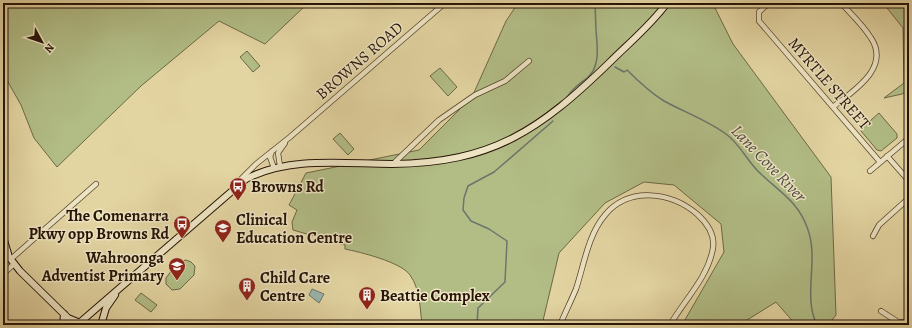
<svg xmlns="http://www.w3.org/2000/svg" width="912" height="328" font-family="Alegreya,serif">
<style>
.green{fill:#b2bd86;stroke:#6c6846}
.water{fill:#99b6b0;stroke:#6b756c}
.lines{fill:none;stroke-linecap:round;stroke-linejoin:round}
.stream{stroke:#6b756c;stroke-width:1.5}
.street-casing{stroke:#55442d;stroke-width:6}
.secondary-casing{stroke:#261306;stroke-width:8}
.street{stroke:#ede4c3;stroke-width:4.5}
.secondary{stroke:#ede4c3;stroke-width:6}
.labels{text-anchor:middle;stroke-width:3;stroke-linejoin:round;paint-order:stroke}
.street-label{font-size:16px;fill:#261306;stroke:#ede4c3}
.poi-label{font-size:16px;font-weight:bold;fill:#261306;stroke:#ede4c3;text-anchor:start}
.water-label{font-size:17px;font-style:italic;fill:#4e4c42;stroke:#ede4c3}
</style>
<rect width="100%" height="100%" fill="#e3d5a2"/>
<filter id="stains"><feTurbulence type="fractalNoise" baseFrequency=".005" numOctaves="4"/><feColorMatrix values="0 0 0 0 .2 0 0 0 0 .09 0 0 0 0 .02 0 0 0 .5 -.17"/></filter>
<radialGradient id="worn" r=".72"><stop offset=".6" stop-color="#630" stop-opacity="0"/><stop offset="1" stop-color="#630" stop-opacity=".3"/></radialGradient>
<path class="green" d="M 3,3 L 308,3 L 265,44 L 219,21 L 141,86 L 57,167 L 34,138 L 21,105 L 3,73 Z
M 518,3 L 717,3 L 714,6 L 733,44 L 831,177 L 836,315 L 828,325 L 796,325 L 776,302 L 739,325 L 682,325 L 724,252 L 721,224 L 674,185 L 644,182 L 605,203 L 559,253 L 542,325 L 422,325 C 420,308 420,289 410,275 C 401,262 360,252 345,249 L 345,245 L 293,230 L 292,222 L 297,210 L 289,205 L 306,173 L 419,150 L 472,97 L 506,21 Z
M 883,3 L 903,3 L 909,30 L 909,90 L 902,94 L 884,98 L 904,83 L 903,28 Z
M 247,51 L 260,66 L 253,72 L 240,57 Z
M 440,68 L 457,87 L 448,96 L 430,76 Z
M 879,113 L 897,134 L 897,138 L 881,151 L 877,150 L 861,131 L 862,128 Z
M 340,133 L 354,149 L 348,155 L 333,139 Z
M 186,260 L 191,262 L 195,266 L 194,275 L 180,289 L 172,290 L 166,284 L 166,278 L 178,262 Z
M 141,293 L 157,305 L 151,312 L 135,300 Z"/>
<path class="water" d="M 312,289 L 324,294 L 319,303 L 309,295 Z"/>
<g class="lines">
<path class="stream" d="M 595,3 L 596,30
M 615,67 L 624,72 L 627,70 C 638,81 651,93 664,101 C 684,112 707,120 726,134 C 741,145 748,163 762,175 C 780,192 798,202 807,227 C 820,260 802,295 817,325
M 567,97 C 573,88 579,84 587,78 C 601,67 597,45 596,30
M 477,325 L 478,308 L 505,282 L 507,241 L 489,229 L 471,221 L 463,210 L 464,198 L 468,186 L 494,172 L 553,121"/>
<g class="street-casing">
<path id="street" d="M 769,3 L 759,12 L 759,21 L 880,162
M 833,107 C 853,91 891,68 871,38 C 863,25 851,14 841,3
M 272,151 L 270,157 L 274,168
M 887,156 L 909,181
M 393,164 L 439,120 L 475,95 L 505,81 L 529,61
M 280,166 L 278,153 L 285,143
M 870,171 L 909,138
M 235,185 L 256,164 L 290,137 L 445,3
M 873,236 L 879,225 L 909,198
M 11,259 L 96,184
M 3,274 L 14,264
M 881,311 L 898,322 L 909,322
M 560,325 C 565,313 571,301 576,289 C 584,265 588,235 605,215 C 629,186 671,192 697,214 C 707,223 715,235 713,248 C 708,278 684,300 670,325"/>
</g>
<g class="secondary-casing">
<path id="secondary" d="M 3,237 L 9,257 L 20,271 L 68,318 L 85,325
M 63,325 L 64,314
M 77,325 L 246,179 C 290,156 344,164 392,164 C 493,163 540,130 610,62 C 629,43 651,25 667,3
M 101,325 L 106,308 L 115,295"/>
</g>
<use href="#street" class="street"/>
<use href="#secondary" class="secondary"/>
</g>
<defs>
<g id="bus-pin" transform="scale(0.9)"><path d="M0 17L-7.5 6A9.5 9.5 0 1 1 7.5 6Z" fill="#8f2418" stroke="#ede4c3"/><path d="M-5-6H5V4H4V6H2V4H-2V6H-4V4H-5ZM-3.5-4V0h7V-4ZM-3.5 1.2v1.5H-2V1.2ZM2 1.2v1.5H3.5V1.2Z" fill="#fff"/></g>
<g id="university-pin" transform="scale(0.9)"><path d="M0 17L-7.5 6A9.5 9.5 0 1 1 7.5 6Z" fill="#8f2418" stroke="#ede4c3"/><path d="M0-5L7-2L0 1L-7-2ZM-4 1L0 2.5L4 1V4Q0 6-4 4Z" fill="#fff"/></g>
<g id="school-pin" transform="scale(0.9)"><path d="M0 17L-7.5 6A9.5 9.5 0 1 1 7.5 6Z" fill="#8f2418" stroke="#ede4c3"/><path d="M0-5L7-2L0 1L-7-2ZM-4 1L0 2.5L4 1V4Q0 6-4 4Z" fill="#fff"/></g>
<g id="building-pin" transform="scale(0.9)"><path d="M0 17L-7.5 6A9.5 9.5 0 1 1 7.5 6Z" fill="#8f2418" stroke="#ede4c3"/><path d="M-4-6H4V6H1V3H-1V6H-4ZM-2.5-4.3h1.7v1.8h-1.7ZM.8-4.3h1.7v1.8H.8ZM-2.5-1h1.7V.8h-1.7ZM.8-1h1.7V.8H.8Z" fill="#fff"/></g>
</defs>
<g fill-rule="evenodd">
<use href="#bus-pin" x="238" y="186"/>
<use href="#bus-pin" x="182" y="224"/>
<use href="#university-pin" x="223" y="228"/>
<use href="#school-pin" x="177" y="266"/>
<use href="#building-pin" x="247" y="286"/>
<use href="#building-pin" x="367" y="295"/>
</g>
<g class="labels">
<g class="street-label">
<text transform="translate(359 60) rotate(-41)" y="6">BROWNS ROAD</text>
<text transform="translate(830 83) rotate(49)" y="6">MYRTLE STREET</text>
</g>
<g class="poi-label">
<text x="251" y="192">Browns Rd</text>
<text x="169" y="221" text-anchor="end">The Comenarra<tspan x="169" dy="18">Pkwy opp Browns Rd</tspan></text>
<text x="236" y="225">Clinical<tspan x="236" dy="18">Education Centre</tspan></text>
<text x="164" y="263" text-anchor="end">Wahroonga<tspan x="164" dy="18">Adventist Primary</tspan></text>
<text x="260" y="283">Child Care<tspan x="260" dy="18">Centre</tspan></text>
<text x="380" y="301">Beattie Complex</text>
</g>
<g class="water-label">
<text transform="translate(769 163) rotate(46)" y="6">Lane Cove River</text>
</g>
</g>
<rect width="912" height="328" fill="none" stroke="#e3d5a2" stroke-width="16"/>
<rect x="4" y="4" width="904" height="320" fill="none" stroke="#261306" stroke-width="2"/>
<rect x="8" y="8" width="896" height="312" fill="none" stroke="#261306"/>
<g transform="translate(42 42) rotate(130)" stroke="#ede4c3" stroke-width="3" paint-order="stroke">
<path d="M0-3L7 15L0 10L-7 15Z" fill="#261306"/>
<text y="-6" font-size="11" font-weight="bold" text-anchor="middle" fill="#261306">N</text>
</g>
<rect width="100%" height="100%" filter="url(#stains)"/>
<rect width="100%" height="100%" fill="url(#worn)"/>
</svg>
